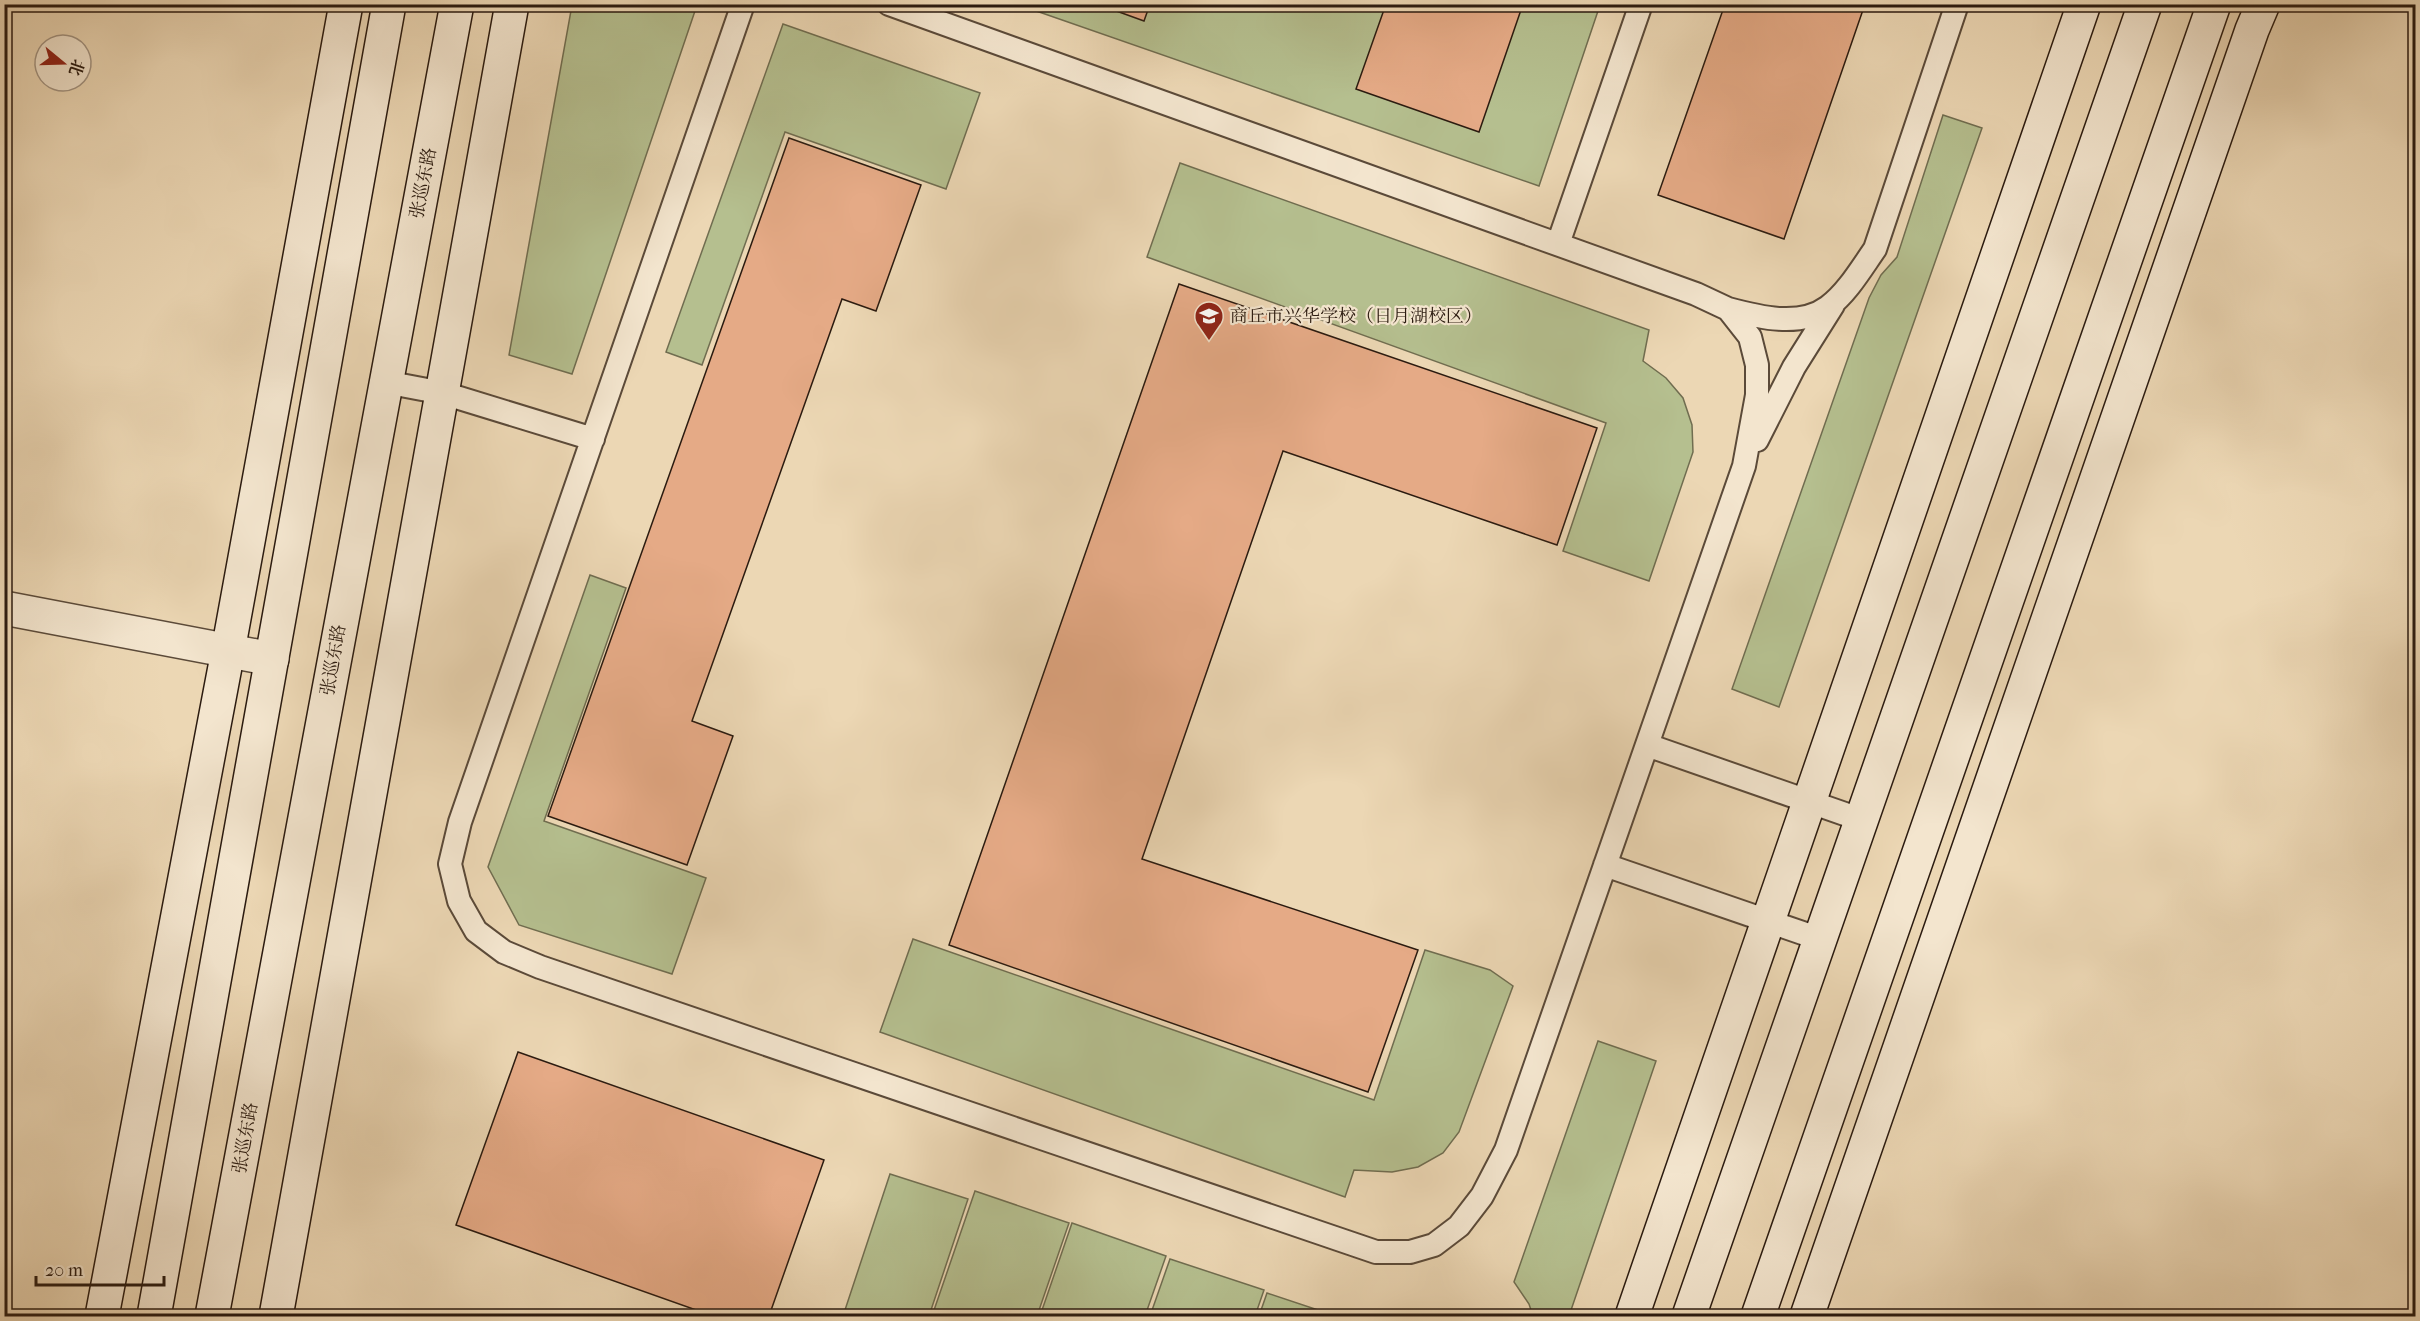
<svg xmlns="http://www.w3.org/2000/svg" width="2420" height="1321" font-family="'IM FELL French Canon','Noto Serif SC',serif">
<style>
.green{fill:#b5bf8f;stroke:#706d50;stroke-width:1.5}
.building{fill:#e5aa86;stroke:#2b1b10;stroke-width:1.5}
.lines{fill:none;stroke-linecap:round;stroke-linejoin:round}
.lane-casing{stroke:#5b4a39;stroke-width:26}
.street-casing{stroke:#5b4a39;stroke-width:36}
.secondary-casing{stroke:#2b1b10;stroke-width:36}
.lane{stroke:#f3e5ce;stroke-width:22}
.street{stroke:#f3e5ce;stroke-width:33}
.secondary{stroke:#f3e5ce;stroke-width:33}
.labels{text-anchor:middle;stroke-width:4.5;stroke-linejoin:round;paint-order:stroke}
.street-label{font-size:18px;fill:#2b1b10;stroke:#f3e5ce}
.poi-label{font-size:18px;fill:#2b1b10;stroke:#f3e5ce;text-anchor:start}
</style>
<rect width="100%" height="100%" fill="#ecd7b4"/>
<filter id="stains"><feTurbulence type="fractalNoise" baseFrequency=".00333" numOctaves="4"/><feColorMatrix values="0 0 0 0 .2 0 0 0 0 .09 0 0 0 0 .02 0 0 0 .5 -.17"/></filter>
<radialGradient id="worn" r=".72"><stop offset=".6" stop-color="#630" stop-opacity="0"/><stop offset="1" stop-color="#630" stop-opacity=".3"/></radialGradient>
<path class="green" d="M 572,5 L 697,5 L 572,374 L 509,355 Z
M 1019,5 L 1600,5 L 1539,186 Z
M 783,24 L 980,93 L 946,189 L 785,132 L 702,365 L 666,352 Z
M 1943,115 L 1982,128 L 1779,707 L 1732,689 L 1869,298 L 1881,275 L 1897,257 Z
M 1180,163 L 1649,330 L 1643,361 L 1666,378 L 1683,398 L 1692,425 L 1693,452 L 1649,581 L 1563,551 L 1606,423 L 1147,257 Z
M 590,575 L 626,588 L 544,821 L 706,878 L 672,974 L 519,925 L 488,867 Z
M 913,939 L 1374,1100 L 1425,950 L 1490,970 L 1513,986 L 1459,1132 L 1443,1153 L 1418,1167 L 1392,1172 L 1354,1170 L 1345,1197 L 880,1032 Z
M 1598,1041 L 1656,1061 L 1569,1316 L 1533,1316 L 1529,1304 L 1514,1282 Z
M 890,1174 L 968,1199 L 929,1316 L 843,1316 Z
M 975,1191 L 1069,1223 L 1037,1316 L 932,1316 Z
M 1072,1223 L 1166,1256 L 1145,1316 L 1040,1316 Z
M 1170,1259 L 1264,1290 L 1255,1316 L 1150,1316 Z
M 1267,1293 L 1336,1316 L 1259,1316 Z"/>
<path class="building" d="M 1097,4 L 1150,4 L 1144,21 Z
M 1386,4 L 1523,4 L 1479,132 L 1356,89 Z
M 1725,4 L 1865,4 L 1784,239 L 1658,195 Z
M 789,138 L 921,185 L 876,311 L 842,299 L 692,721 L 733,736 L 687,865 L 548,816 Z
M 1179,284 L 1597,428 L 1557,545 L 1283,451 L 1142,859 L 1418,950 L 1368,1092 L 949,945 Z
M 518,1052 L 824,1160 L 769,1316 L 713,1316 L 456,1225 Z"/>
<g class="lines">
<g class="lane-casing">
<path id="lane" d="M 743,4 L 460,822 L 450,864 L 459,901 L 476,931 L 504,952 L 540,967 L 1376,1252 L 1410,1252 L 1434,1245 L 1459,1226 L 1482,1196 L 1506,1150 L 1744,466 L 1757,395 L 1757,365 L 1750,337 L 1728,309 L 1696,294 L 889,4
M 1558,244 L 1641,4
M 1728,309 C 1758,317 1800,328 1828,307 C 1847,293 1861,269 1875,249 L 1957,4
M 385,382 L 443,393 L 593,439
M 1757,440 L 1794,367 L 1833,305
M 1647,745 L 1862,820
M 1605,865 L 1820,939"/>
</g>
<g class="street-casing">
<path id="street" d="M 4,608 L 272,659"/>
</g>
<g class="secondary-casing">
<path id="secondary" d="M 102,1316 L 228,651 L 346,4
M 154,1316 L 389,4
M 212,1316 L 457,4
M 276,1316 L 512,4
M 1632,1316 L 2084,4
M 1689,1316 L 2145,4
M 1758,1316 L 2214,4
M 1807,1316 L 2252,30 L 2263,4"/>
</g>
<use href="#lane" class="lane"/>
<use href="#street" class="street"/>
<use href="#secondary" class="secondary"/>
</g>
<defs>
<g id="school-pin" transform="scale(1.5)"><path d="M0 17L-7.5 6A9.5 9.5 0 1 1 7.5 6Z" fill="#8f2418" stroke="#f3e5ce"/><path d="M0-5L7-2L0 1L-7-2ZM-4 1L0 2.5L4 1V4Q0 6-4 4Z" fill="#fff"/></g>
</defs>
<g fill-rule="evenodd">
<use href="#school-pin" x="1209" y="316"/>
</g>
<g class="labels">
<g class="street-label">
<text transform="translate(423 183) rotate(-79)" y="6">张巡东路</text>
<text transform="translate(333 660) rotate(-80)" y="6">张巡东路</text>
<text transform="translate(245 1138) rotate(-80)" y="6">张巡东路</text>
</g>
<g class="poi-label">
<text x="1230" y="322">商丘市兴华学校（日月湖校区）</text>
</g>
</g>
<rect width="2420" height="1321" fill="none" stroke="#ecd7b4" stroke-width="24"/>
<rect x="6" y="6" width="2408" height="1309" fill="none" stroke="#2b1b10" stroke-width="3"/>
<rect x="12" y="12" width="2396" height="1297" fill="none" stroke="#2b1b10" stroke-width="1.5"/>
<g transform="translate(63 63) rotate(109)"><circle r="28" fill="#f3e5ce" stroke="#a39482" stroke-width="1.5"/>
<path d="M0-4.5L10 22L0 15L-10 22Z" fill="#8f2418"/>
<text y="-9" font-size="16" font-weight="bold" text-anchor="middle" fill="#2b1b10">北</text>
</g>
<path d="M36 1276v9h128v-9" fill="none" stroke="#2b1b10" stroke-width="3"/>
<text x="45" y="1276" font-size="18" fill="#2b1b10" stroke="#f3e5ce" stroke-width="4.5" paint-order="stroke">20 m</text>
<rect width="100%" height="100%" filter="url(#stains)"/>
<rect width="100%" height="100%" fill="url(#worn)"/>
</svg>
